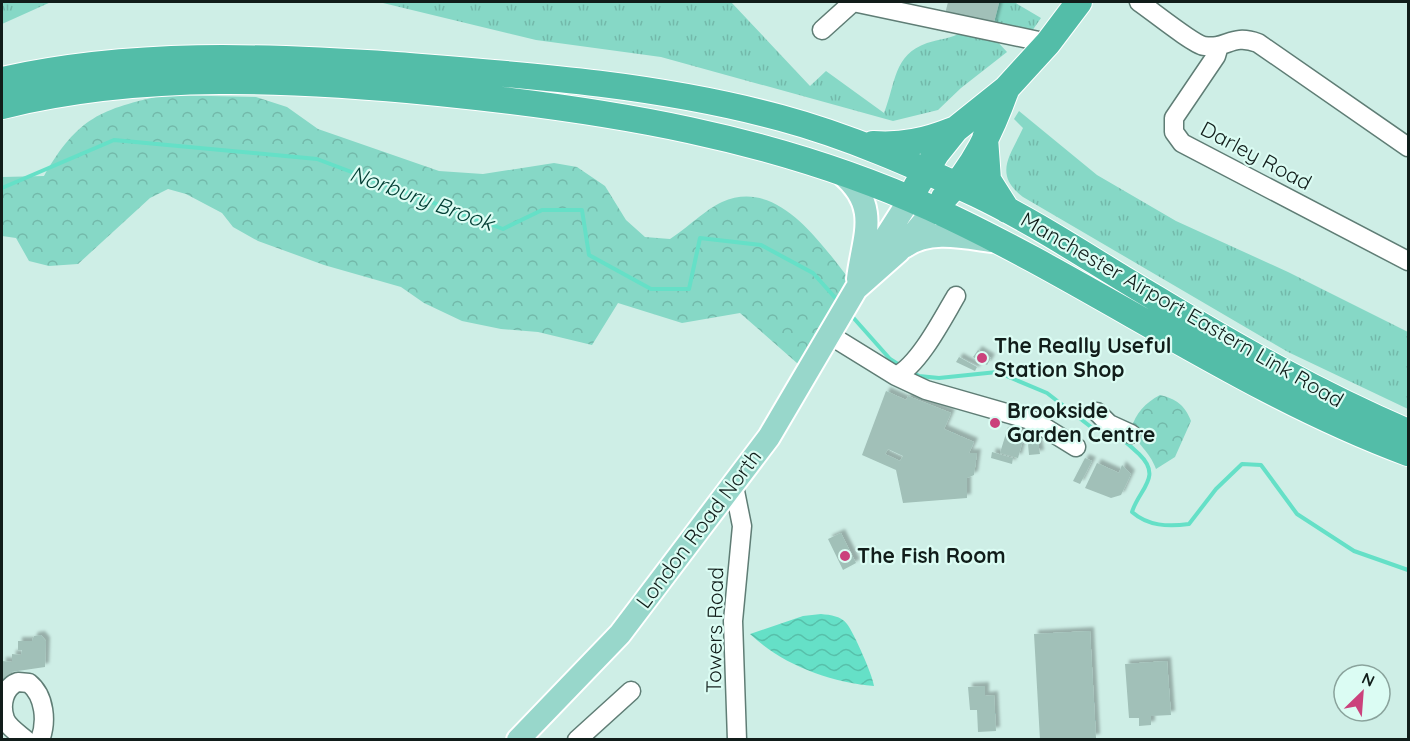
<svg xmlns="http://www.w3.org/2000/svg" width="1410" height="741" font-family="Quicksand,sans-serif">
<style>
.grass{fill:url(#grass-tufts)}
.forest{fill:url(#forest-crowns)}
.water{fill:url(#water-waves)}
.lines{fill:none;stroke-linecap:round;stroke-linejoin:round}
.stream{stroke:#65e0c7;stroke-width:4}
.building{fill:#a1c0b8;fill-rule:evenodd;filter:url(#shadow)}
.minor-casing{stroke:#5f7d75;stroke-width:21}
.major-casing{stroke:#fff;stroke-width:26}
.highway-casing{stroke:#fff;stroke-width:28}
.minor{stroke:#fff;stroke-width:18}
.major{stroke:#98d7cb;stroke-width:22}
.highway{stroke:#53bda8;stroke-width:26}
.poi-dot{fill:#cb427c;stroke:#dbfcf3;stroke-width:2}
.labels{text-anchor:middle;stroke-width:4.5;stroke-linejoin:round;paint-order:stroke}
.street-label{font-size:21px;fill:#111d1a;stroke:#dbfcf3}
.poi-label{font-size:21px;font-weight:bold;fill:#111d1a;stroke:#dbfcf3;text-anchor:start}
.water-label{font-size:22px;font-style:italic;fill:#054036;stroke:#dbfcf3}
</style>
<defs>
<pattern id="grass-tufts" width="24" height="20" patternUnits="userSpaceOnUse" patternTransform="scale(1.5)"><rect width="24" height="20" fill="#86d8c6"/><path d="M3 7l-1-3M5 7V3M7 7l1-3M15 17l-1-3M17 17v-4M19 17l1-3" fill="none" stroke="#73b9aa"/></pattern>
<pattern id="forest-crowns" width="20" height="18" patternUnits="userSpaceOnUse" patternTransform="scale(1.5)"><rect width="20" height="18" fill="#86d8c6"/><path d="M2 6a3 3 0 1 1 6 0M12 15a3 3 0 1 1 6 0" fill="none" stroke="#73b9aa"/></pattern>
<pattern id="water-waves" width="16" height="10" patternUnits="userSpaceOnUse" patternTransform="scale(1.5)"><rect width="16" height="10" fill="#65e0c7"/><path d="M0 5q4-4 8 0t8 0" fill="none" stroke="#57c0aa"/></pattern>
<filter id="shadow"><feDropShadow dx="4" dy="-4" stdDeviation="1.5" flood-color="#0004"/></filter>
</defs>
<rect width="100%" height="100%" fill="#ceeee6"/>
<path class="grass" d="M 2,2 L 51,2 L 2,24 Z
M 315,2 L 731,2 L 810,86 L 826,71 L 884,113 C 896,83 893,55 927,43 C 939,39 952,39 963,31 L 994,38 L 1007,52 L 961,88 L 938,110 L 893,121 L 661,57 L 536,40 L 383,3 Z
M 999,2 L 1014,2 L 1041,18 L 1032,31 L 993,26 Z
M 1019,111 L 1097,175 L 1176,221 L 1288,272 L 1408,332 L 1408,409 L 1288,352 L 1023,197 C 993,174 1010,156 1023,128 L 1014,119 Z"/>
<path class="forest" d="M 165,95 L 256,97 L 287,107 L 318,129 L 439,171 L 483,174 L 554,163 L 577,167 L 605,186 L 626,220 L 645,237 L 670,239 C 686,229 706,209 722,202 C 780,176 824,249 855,286 L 806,371 L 740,313 L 682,323 L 618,303 L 592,345 L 538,332 L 501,329 L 462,321 L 424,303 L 401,287 L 324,265 L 258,241 L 233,227 L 222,213 L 186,194 L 168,189 L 150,198 L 78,264 L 49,266 L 29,261 L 16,238 L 2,236 L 2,177 L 44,176 C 78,117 101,109 165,95 Z
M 1160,395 C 1176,399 1185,405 1191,421 L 1175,457 L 1156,469 C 1149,450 1137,445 1131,429 C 1136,413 1145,403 1160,395 Z"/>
<path class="water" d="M 821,614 C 831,615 841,616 847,624 C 854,633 873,676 874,686 C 829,682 783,665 750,634 L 803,616 Z"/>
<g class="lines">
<path class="stream" d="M 2,188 L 114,140 L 317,159 L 503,229 L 542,210 L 582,210 L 589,255 L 651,289 L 689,289 L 700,238 L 761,245 L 813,273 L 839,302
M 850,314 L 890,359 L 901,366
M 910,371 L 919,376 L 939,378 L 997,372 L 1047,393 L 1091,427 L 1109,434
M 1121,439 C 1128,443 1133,449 1139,454 C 1163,477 1139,489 1132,512 C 1148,526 1168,527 1189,524 L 1216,489 L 1242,464 L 1261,465 L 1297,514 L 1354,551 L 1408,570"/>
</g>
<path class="building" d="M 948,2 L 999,3 L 993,26 L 945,14 Z
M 978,350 L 991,358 L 987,365 L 973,357 Z
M 959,357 L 977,367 L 975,371 L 956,362 Z
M 886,391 L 906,400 L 908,396 L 951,413 L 944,429 L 974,442 L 969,453 L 977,453 L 974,475 L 967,478 L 967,498 L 903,503 L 896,470 L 862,455 ZM 888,449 L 903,456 L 900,461 L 885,454 Z
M 1008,427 L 1025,433 L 1018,458 L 1000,453 Z
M 1038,442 L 1040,454 L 1029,455 L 1028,444 Z
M 992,452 L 1013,458 L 1012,464 L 991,458 Z
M 1085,458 L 1092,461 L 1080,484 L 1073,481 Z
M 1097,463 L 1119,473 L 1122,465 L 1131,474 L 1121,495 L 1111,498 L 1085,488 Z
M 841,533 L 856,563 L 843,570 L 828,539 Z
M 1090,631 L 1096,738 L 1040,740 L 1034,634 Z
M 41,635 L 46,641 L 45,667 L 11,672 L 2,690 L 2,661 L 12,662 L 12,654 L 21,655 L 22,650 L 18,650 L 18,641 L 32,641 L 34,636 Z
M 1167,661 L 1171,715 L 1151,716 L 1151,725 L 1139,726 L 1139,718 L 1129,718 L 1125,664 Z
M 985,686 L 985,696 L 994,695 L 996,731 L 978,732 L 977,710 L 970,710 L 968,687 Z"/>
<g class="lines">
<g class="minor-casing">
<path id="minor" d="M 1139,2 C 1151,10 1193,44 1204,46 C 1227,50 1231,33 1258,43 L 1408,147
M 822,30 L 853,2 L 1048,43
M 1219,46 L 1216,56 L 1174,118 L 1174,132 L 1182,143 L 1408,261
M 828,334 L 896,376 L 926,390 L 1034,421 L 1076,447
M 896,376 C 919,365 943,318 956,296
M 1097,412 L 1109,424 L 1131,434
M 734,486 L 742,526 L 733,621 L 737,740
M 26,740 C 19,734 8,727 5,719 C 0,705 4,687 18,682 L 29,683 C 45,696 47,722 40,740
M 577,740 L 631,691"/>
</g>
<g class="major-casing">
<path id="major" d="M 842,174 C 881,207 863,237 858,279
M 904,247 C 929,229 963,237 991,241
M 862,274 L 910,199
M 518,740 L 620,634 L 769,437 L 856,289 L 899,251 L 934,209"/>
</g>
<g class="highway-casing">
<path id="highway" d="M 2,80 C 132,51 263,56 396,65 C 524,75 656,84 781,118 C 848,136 914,165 976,194 C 1039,224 1097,264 1157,299 C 1238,348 1321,395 1408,432
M 2,106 C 145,71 293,79 439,93 C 608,110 775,137 931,208 C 1093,282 1241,391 1408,453
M 985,138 L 988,180 L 1007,210
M 873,144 C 903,146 925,141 953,130
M 916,187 L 936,154 L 956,129 L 1006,89 L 1048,43 L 1079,2
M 944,198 C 974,168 992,129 1006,90"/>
</g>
<use href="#minor" class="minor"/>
<use href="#major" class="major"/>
<use href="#highway" class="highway"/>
</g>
<g class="poi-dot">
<circle cx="982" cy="358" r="6"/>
<circle cx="995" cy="423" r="6"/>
<circle cx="845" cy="556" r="6"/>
</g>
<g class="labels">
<g class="street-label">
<text transform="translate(1256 156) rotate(28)" y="7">Darley Road</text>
<text transform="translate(1182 310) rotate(30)" y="7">Manchester Airport Eastern Link Road</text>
<text transform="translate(699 529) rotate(-53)" y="7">London Road North</text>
<text transform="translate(715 630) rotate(-89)" y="7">Towers Road</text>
</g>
<g class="poi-label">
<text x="994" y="353">The Really Useful<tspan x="994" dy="24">Station Shop</tspan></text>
<text x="1007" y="418">Brookside<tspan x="1007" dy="24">Garden Centre</tspan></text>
<text x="857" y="563">The Fish Room</text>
</g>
<g class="water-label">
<text transform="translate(422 198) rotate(20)" y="8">Norbury Brook</text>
</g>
</g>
<rect width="1410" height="741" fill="none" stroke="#111d1a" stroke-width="6"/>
<g transform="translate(1362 693) rotate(25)"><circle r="28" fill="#dbfcf3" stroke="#8aa39c" stroke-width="1.5"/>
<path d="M0-4.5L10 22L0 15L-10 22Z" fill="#cb427c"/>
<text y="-9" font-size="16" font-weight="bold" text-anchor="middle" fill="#111d1a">N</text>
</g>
</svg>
